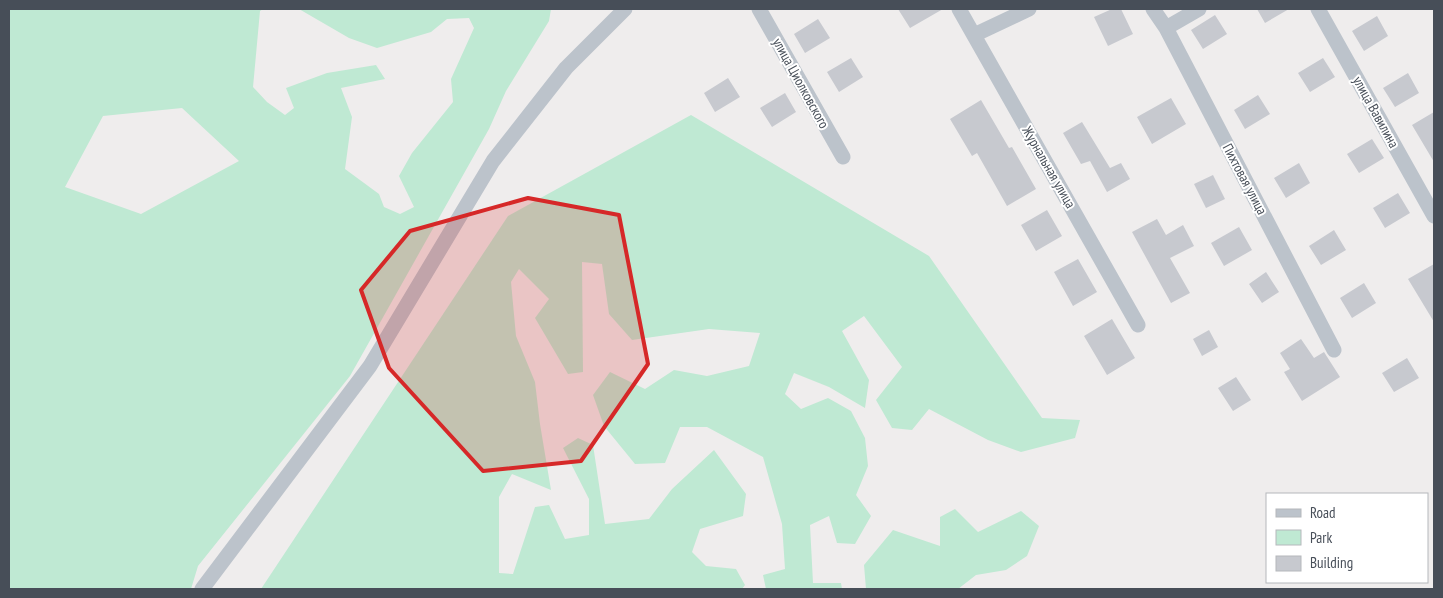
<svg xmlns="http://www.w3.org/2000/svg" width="1443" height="598" font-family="'PT Sans Narrow',sans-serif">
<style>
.green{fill:#bfe9d3;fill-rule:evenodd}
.building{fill:#c7c9cf}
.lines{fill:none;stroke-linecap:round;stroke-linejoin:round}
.street{stroke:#bcc3cb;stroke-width:15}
.marked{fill:#d62828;fill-opacity:0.2;stroke:#d62828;stroke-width:4;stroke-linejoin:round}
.labels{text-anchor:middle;stroke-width:4;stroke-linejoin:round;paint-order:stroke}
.street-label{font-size:14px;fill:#474e58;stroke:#fff}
</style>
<rect width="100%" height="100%" fill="#efeded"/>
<path class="green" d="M 9,9 L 263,9 L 260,11 L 253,87 L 267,102 L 285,115 L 294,108 L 286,88 L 327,73 L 376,65 L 385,79 L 341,88 L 352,117 L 345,169 L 379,194 L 384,207 L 400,214 L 414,207 L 399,176 L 412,153 L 453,102 L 451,79 L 474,28 L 469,18 L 447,19 L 431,32 L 377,48 L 349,38 L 299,9 L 551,9 L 549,21 L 506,91 L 489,129 L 350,376 L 198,566 L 191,589 L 9,589 ZM 182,108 L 239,161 L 141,214 L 65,187 L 103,116 Z
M 691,115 L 929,256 L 1042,418 L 1080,420 L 1075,438 L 1021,452 L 988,440 L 929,409 L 912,430 L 892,428 L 876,400 L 902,367 L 864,316 L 842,331 L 869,380 L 865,408 L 829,387 L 794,373 L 785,394 L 801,409 L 828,398 L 851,411 L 865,438 L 868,466 L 856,495 L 871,516 L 855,544 L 837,543 L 829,516 L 810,525 L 813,583 L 841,583 L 842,589 L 766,589 L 763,575 L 785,569 L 782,524 L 763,457 L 707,427 L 680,427 L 665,463 L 635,464 L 604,426 L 593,395 L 610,372 L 645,389 L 674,370 L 707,376 L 749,366 L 760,333 L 709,329 L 632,340 L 609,314 L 602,264 L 582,262 L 583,372 L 568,374 L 535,318 L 549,299 L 519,269 L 511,282 L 516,336 L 535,382 L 540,424 L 551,490 L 512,474 L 499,497 L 499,573 L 513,574 L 535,507 L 549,505 L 565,539 L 589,535 L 589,499 L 563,448 L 578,438 L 593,445 L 605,524 L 649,519 L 672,489 L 714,450 L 746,494 L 743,516 L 700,529 L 692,552 L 706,566 L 736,569 L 745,585 L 742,589 L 261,589 L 508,216 Z
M 955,509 L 978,532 L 1021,511 L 1039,526 L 1027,556 L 1006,570 L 976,575 L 958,589 L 866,589 L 864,565 L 893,530 L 940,546 L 940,517 Z"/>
<path class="building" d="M 898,9 L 943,9 L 910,28 Z
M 1112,9 L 1121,9 L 1133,34 L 1108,46 L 1094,17 Z
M 1257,9 L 1289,9 L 1265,23 Z
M 1215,15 L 1227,34 L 1203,49 L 1191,30 Z
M 1377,16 L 1388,36 L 1364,51 L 1352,31 Z
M 818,19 L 830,38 L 805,53 L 794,34 Z
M 851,58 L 863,77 L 839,92 L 827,72 Z
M 1323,58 L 1335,77 L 1310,92 L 1298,73 Z
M 1408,73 L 1419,93 L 1395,107 L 1383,88 Z
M 728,78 L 740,97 L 715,112 L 704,93 Z
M 785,93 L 796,112 L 772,127 L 760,108 Z
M 1258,95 L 1270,114 L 1245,129 L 1234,110 Z
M 1171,98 L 1186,124 L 1152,144 L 1137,117 Z
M 981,100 L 1009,148 L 1012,147 L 1036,189 L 1007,206 L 977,153 L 972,156 L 950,119 Z
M 1434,112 L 1434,162 L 1412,125 Z
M 1082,122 L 1110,168 L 1121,163 L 1130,179 L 1107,192 L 1090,161 L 1081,164 L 1063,133 Z
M 1372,139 L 1384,158 L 1359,173 L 1347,154 Z
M 1299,163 L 1310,183 L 1286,198 L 1274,178 Z
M 1213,175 L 1225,199 L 1206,208 L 1194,184 Z
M 1398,193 L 1410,213 L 1385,228 L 1373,208 Z
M 1047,210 L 1062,236 L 1036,251 L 1021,225 Z
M 1157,219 L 1166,235 L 1183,225 L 1194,246 L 1170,258 L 1190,293 L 1171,303 L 1132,232 Z
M 1239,227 L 1252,250 L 1224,266 L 1211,243 Z
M 1334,230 L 1346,250 L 1321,265 L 1309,246 Z
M 1078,259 L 1097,292 L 1073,306 L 1054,272 Z
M 1434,264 L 1434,322 L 1408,279 Z
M 1266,272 L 1279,292 L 1262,303 L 1249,284 Z
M 1364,283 L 1376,303 L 1352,318 L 1340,298 Z
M 1112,319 L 1135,358 L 1107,375 L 1084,336 Z
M 1209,330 L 1218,347 L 1202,356 L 1193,339 Z
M 1301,339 L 1314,358 L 1324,352 L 1340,377 L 1302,401 L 1284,372 L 1290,369 L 1280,353 Z
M 1407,358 L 1419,378 L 1394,392 L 1382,373 Z
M 1236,377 L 1251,400 L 1233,411 L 1218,388 Z"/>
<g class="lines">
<path class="street" d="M 759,9 L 843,157
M 959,9 L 1138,325
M 1153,9 L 1166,28 L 1334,350
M 1318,9 L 1434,216
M 1166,28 L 1199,9
M 974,35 L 1029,9
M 202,589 L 370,366 L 493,161 L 566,68 L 625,9"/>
</g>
<path class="marked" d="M 528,198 L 619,215 L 648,364 L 581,461 L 483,471 L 389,368 L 361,290 L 410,231 Z"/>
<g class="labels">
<g class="street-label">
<text transform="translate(801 83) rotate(61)" y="5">улица Циолковского</text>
<text transform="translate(1376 112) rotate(61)" y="5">улица Вавилина</text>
<text transform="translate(1049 167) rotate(60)" y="5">Журнальная улица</text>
<text transform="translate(1245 179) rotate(62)" y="5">Пихтовая улица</text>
</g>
</g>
<rect width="1443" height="598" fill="none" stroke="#474e58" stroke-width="20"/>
<rect x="1266" y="493" width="162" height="90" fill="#ffffff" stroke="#b5b8bc"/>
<rect x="1276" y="509" width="25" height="8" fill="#bcc3cb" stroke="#b5b8bc"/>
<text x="1310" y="518" font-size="15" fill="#474e58">Road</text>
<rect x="1276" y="530" width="25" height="15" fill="#bfe9d3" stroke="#b5b8bc"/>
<text x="1310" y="543" font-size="15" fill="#474e58">Park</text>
<rect x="1276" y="556" width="25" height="15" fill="#c7c9cf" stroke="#b5b8bc"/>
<text x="1310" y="568" font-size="15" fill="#474e58">Building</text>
</svg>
